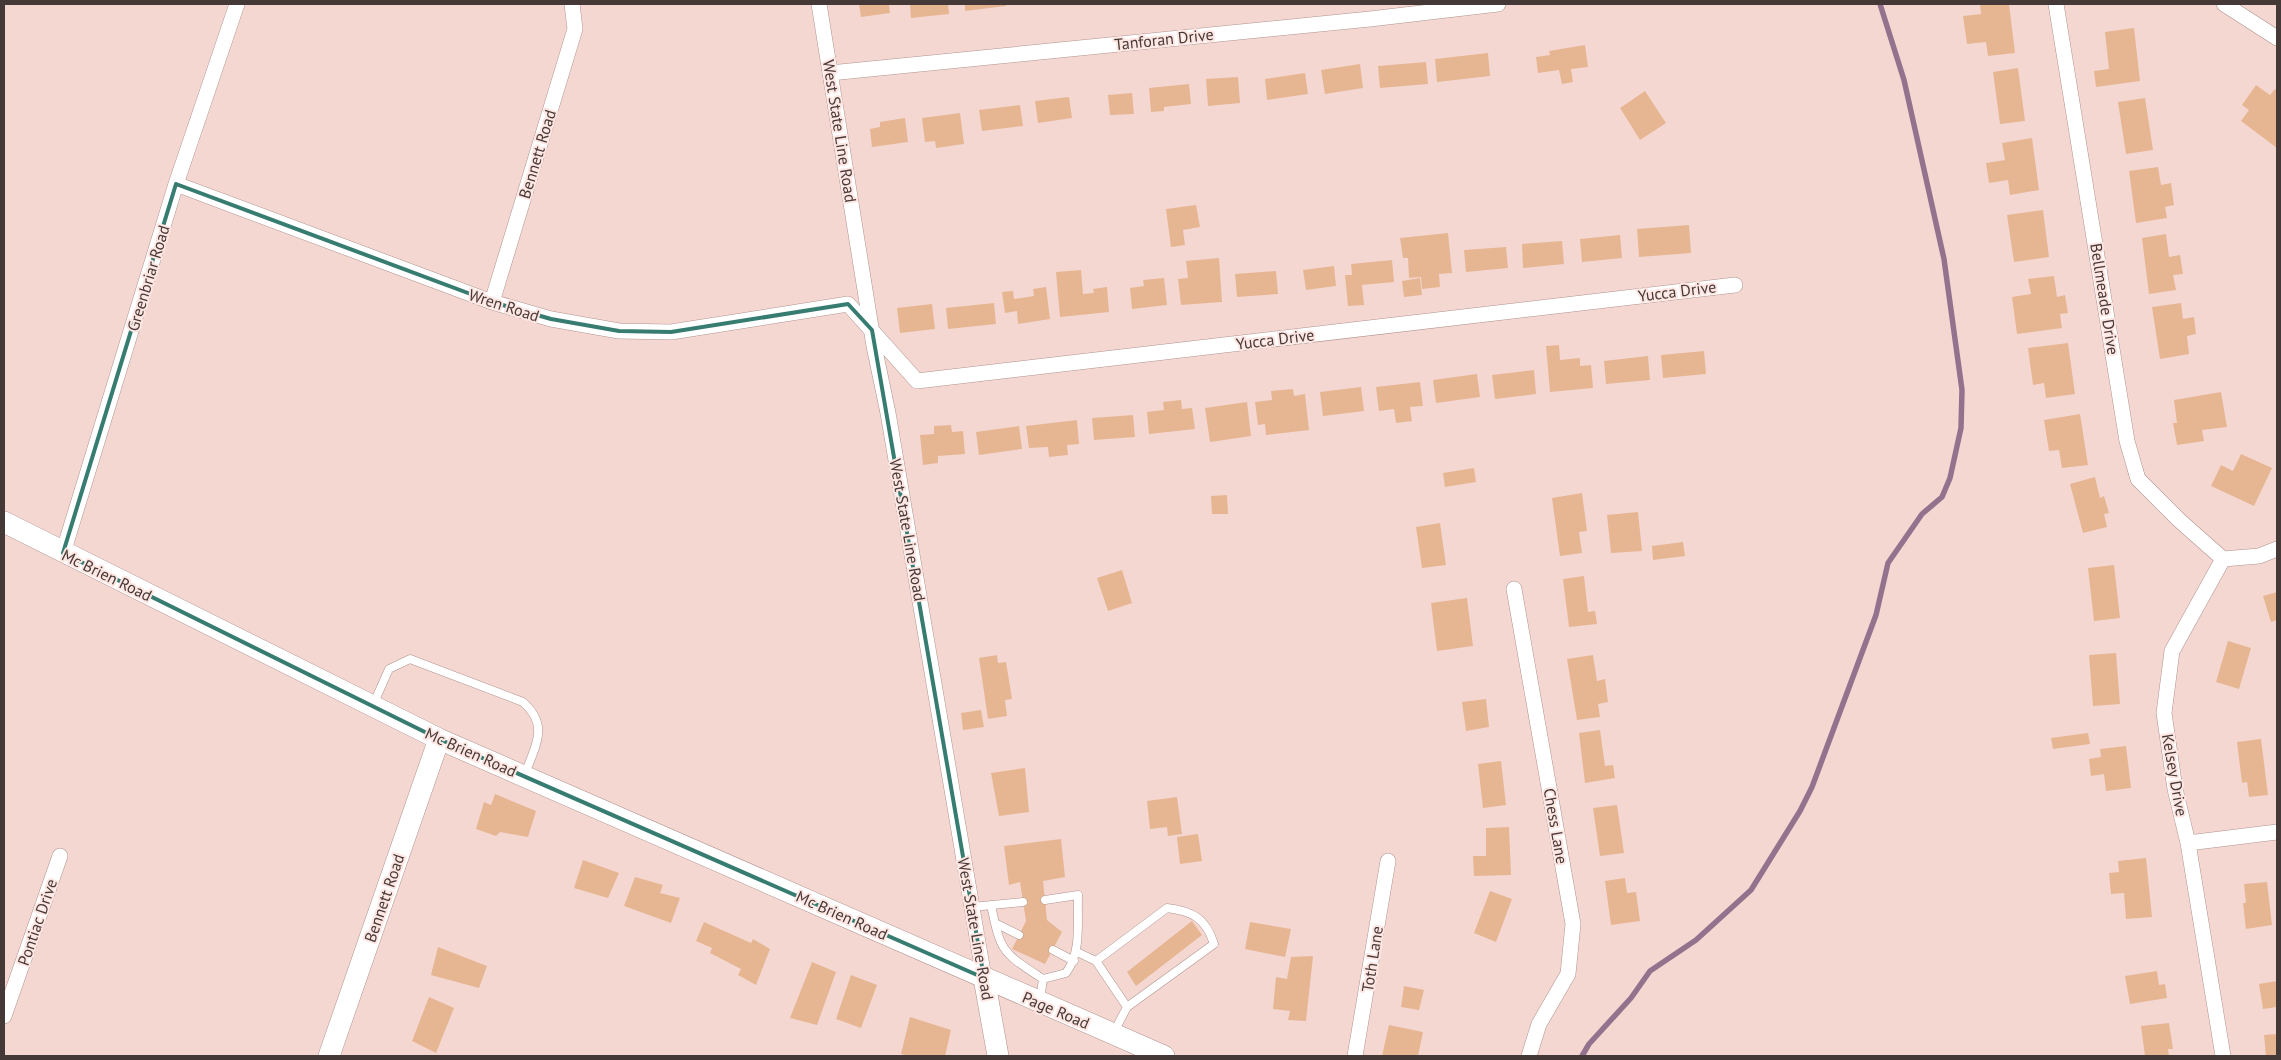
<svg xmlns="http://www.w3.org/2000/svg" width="2281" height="1060" font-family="'PT Sans',sans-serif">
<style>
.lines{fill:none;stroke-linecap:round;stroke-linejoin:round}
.stream{stroke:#92728d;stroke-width:5.5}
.building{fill:#e6b693}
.lane-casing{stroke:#af938e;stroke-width:9}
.street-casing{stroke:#af938e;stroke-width:16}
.secondary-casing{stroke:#af938e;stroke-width:22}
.lane{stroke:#fff;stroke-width:8}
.street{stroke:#fff;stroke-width:15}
.secondary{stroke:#fff;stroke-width:21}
.marked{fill:none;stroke:#377c70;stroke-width:4;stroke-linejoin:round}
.labels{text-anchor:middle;stroke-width:4;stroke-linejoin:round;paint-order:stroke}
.street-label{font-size:16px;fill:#453937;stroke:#fee6e2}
</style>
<rect width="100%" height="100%" fill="#f5d7d2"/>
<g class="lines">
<path class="stream" d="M 1582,1056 L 1589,1044 L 1631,998 L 1650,971 L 1696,940 L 1751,890 L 1800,811 L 1812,787 L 1876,615 L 1888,563 L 1922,514 L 1942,497 L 1950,478 L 1961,428 L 1962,390 L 1944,259 L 1904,80 L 1880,4"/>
</g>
<path class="building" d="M 859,4 L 889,4 L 890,13 L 861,17 Z
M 910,4 L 948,4 L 949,14 L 911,18 Z
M 965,4 L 1006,4 L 1006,6 L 965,11 Z
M 1980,4 L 2009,4 L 2015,53 L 1988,56 L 1986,42 L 1967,44 L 1963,16 L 1981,14 Z
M 2134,28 L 2140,81 L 2096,87 L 2094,71 L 2109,69 L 2105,32 Z
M 1585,45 L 1588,67 L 1571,69 L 1573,82 L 1562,84 L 1559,70 L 1538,73 L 1536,57 L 1550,55 L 1549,51 Z
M 1488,53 L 1490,76 L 1437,82 L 1435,59 Z
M 1426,62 L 1428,84 L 1380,88 L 1378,66 Z
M 1360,64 L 1363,88 L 1325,94 L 1321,70 Z
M 2018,68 L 2025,121 L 2000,124 L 1993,72 Z
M 1305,73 L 1308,94 L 1267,100 L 1265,79 Z
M 1238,77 L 1240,103 L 1208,106 L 1206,79 Z
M 1189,84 L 1191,104 L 1164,107 L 1164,111 L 1151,112 L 1149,88 Z
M 2256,85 L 2270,95 L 2275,89 L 2277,91 L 2277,148 L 2241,121 L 2249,110 L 2242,105 Z
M 1645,91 L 1666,123 L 1640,140 L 1620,108 Z
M 1132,93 L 1134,114 L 1110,115 L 1108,95 Z
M 1069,97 L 1072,118 L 1038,123 L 1035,101 Z
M 2145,98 L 2153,150 L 2126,154 L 2118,102 Z
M 1020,105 L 1023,126 L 982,131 L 979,110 Z
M 960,113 L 964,144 L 936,148 L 935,141 L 925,142 L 922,118 Z
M 905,118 L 908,142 L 872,147 L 870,129 L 880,127 L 880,122 Z
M 2032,138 L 2039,190 L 2010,195 L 2008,180 L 1989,183 L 1986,163 L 2005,160 L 2002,143 Z
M 2158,167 L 2161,185 L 2171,183 L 2174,205 L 2165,207 L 2167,218 L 2136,223 L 2129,171 Z
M 1196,205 L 1200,227 L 1183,230 L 1185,245 L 1171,247 L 1166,209 Z
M 2043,210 L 2049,257 L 2014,262 L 2007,215 Z
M 1689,225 L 1691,253 L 1639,257 L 1637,229 Z
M 1448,233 L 1452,273 L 1439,274 L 1440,287 L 1422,289 L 1421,277 L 1409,278 L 1408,258 L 1403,258 L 1400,238 Z
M 2166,234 L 2169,257 L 2180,255 L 2183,274 L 2173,275 L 2176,290 L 2149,294 L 2142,238 Z
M 1620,235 L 1622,258 L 1582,262 L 1580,239 Z
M 1562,241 L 1564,264 L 1523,268 L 1522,244 Z
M 1506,247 L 1508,268 L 1466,272 L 1464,250 Z
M 1219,258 L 1222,302 L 1181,305 L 1178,279 L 1188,278 L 1186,261 Z
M 1392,260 L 1394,282 L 1362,285 L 1364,305 L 1348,306 L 1345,275 L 1352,275 L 1351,264 Z
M 1334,266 L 1336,286 L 1306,290 L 1303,270 Z
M 1081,270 L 1083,294 L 1094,293 L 1093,289 L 1107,287 L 1109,312 L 1060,317 L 1056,272 Z
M 1276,271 L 1278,294 L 1237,297 L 1235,274 Z
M 2054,276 L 2057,297 L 2065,295 L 2068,313 L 2060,314 L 2062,328 L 2017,334 L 2012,297 L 2031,294 L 2028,279 Z
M 1164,278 L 1167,305 L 1132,309 L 1130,288 L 1144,286 L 1143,280 Z
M 1420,278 L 1422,295 L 1404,297 L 1402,281 Z
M 1046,287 L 1050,319 L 1018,324 L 1017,311 L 1005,313 L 1002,292 L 1013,291 L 1014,299 L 1034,296 L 1033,289 Z
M 994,303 L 996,324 L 948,329 L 946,308 Z
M 2181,303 L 2183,319 L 2194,317 L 2196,334 L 2187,336 L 2189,354 L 2160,359 L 2152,307 Z
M 932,304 L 935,329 L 900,333 L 897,308 Z
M 2068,343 L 2075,394 L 2046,398 L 2044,383 L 2033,385 L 2028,348 Z
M 1559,345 L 1560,360 L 1580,358 L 1580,366 L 1591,365 L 1593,388 L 1550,392 L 1546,346 Z
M 1704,351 L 1706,374 L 1663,378 L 1661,355 Z
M 1648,356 L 1650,380 L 1606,384 L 1604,361 Z
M 1534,370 L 1536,394 L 1495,399 L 1492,375 Z
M 1477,374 L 1480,397 L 1436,403 L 1433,380 Z
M 1420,382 L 1423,406 L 1410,407 L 1412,421 L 1396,423 L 1394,409 L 1379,411 L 1376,387 Z
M 1361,387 L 1364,411 L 1323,416 L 1320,392 Z
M 1293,389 L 1294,396 L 1305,394 L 1309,430 L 1266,435 L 1265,424 L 1258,425 L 1255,402 L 1272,400 L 1271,391 Z
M 2221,392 L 2227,427 L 2202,430 L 2204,441 L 2177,445 L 2173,423 L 2177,423 L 2174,400 Z
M 1181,400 L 1182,409 L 1192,408 L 1195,429 L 1149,434 L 1147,412 L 1164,410 L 1163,402 Z
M 1247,402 L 1251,436 L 1210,442 L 1205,408 Z
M 2080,414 L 2088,465 L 2062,468 L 2059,450 L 2049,451 L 2044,420 Z
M 1133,415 L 1135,437 L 1094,440 L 1092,418 Z
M 1077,420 L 1079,444 L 1067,445 L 1068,455 L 1049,457 L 1048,447 L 1029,448 L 1026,426 Z
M 951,425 L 952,432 L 963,431 L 965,454 L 938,456 L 938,463 L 923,465 L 920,435 L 934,434 L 934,426 Z
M 1019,426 L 1022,449 L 979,455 L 976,432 Z
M 2241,454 L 2272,468 L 2254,506 L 2211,486 L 2221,465 L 2233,471 Z
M 1474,468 L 1476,482 L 1445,487 L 1443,473 Z
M 2095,477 L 2100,498 L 2104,496 L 2109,513 L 2104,514 L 2107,527 L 2083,533 L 2070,484 Z
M 1582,493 L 1587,531 L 1579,532 L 1582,553 L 1560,556 L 1552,498 Z
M 1227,495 L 1228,514 L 1212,514 L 1211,496 Z
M 1638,512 L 1642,551 L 1611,553 L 1607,515 Z
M 1440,523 L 1446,565 L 1422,568 L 1416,527 Z
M 1683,542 L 1685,556 L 1653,560 L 1652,546 Z
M 2114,565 L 2120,618 L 2094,621 L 2088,568 Z
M 1122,570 L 1132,603 L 1108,611 L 1097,578 Z
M 1584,576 L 1588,612 L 1595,611 L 1597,624 L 1569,627 L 1563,579 Z
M 2277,592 L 2277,620 L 2271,622 L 2263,596 Z
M 1467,598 L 1473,646 L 1437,651 L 1431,603 Z
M 2228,641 L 2251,648 L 2239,689 L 2216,682 Z
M 2116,653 L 2120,704 L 2093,706 L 2089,655 Z
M 997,655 L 998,663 L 1006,662 L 1012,699 L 1005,700 L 1007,716 L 988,719 L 979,658 Z
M 1593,655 L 1597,681 L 1605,679 L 1608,702 L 1598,704 L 1600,717 L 1577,720 L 1567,659 Z
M 1486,699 L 1489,727 L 1466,731 L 1462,702 Z
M 981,710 L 984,727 L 963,730 L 961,713 Z
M 1600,730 L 1605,766 L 1613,765 L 1615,778 L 1585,783 L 1579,733 Z
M 2088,733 L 2090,744 L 2053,749 L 2051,738 Z
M 2261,739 L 2268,795 L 2249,797 L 2247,782 L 2242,783 L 2237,742 Z
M 2126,746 L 2131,788 L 2106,791 L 2104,774 L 2091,776 L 2089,759 L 2101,757 L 2100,749 Z
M 1501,761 L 1506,805 L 1483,808 L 1478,764 Z
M 1025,768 L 1029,812 L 999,816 L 991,773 Z
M 495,794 L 536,811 L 528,837 L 500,832 L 496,836 L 476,829 L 484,802 L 491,805 Z
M 1177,797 L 1182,834 L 1168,836 L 1167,827 L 1150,829 L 1147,801 Z
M 1617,805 L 1624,853 L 1600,856 L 1593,808 Z
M 1509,827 L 1511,875 L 1474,876 L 1473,856 L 1486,856 L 1486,828 Z
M 1198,834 L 1202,861 L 1180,864 L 1177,837 Z
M 1061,839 L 1065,877 L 1043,881 L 1047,920 L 1062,932 L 1045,964 L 1012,949 L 1026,921 L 1020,882 L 1009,885 L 1004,846 Z
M 2146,858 L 2152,917 L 2126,919 L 2124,893 L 2111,894 L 2109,873 L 2119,872 L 2118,861 Z
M 583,860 L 619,873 L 608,898 L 574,888 Z
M 635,877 L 663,885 L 660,893 L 680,898 L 671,923 L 624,906 Z
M 1625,878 L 1627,893 L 1636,892 L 1640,921 L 1611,925 L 1605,881 Z
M 2267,882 L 2272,925 L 2246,929 L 2243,903 L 2246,903 L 2244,884 Z
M 1490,891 L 1512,899 L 1496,942 L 1474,933 Z
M 1192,921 L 1202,935 L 1136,986 L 1127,972 Z
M 704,922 L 751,943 L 753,939 L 770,949 L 756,985 L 738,975 L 741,969 L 710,953 L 712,948 L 696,941 Z
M 1250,922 L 1291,929 L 1285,957 L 1245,949 Z
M 438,947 L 487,966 L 479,988 L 431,975 Z
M 1313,956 L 1306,1021 L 1288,1020 L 1290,1011 L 1273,1009 L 1276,977 L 1287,979 L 1291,957 Z
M 812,962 L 836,972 L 817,1025 L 790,1018 Z
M 2157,971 L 2159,985 L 2165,984 L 2167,998 L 2130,1004 L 2125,976 Z
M 851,975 L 877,985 L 861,1028 L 836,1019 Z
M 2277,981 L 2277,1007 L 2263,1009 L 2259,984 Z
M 1404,986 L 1424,990 L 1419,1010 L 1401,1007 Z
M 429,997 L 454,1008 L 436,1053 L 412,1041 Z
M 910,1017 L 951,1030 L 945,1056 L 910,1056 L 901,1054 Z
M 2169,1023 L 2173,1049 L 2168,1049 L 2169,1056 L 2145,1056 L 2141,1026 Z
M 1389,1025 L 1423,1032 L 1418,1056 L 1382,1056 Z
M 2277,1034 L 2277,1056 L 2266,1056 L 2264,1035 Z"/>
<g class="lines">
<g class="lane-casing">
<path id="lane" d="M 373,705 L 389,669 L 410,659 L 523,702 C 550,726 535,746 525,774
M 991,905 C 1001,953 1002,952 1043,979
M 972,907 L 1023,902
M 995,923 L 1019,935
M 1053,950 L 1074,961
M 1077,952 L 1096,961
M 1040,1000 L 1043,979 L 1066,973 C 1082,951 1077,923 1078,895 L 1045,900
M 1114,1032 L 1127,1007 L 1214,944 C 1206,918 1192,911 1167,908 L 1096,961 L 1127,1007"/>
</g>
<g class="street-casing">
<path id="street" d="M 819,4 L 874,346 L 888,413 L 984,978
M 2056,4 L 2127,441 L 2138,479 L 2179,520 L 2223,559
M 2224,4 L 2277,38
M 830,73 L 1370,19 L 1498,4
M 176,184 L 492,302 L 551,319 L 619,331 L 671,332 L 848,304 L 917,381 L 1735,285
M 492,302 L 575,29 L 572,4
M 63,553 L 176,184 L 237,4
M 2223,559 L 2172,651 L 2164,713 L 2175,789 L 2188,843 L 2223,1056
M 2223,559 L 2259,556 L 2277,549
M 1514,589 L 1573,924 L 1568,974 L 1539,1024 L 1529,1056
M 2188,843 L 2277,832
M 4,1016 L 60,856
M 1355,1056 L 1388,861"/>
</g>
<g class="secondary-casing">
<path id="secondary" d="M 4,522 L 439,739 L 1164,1056
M 984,978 L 998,1056
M 329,1056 L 439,739"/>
</g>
<use href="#lane" class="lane"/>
<use href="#street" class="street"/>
<use href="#secondary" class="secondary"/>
</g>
<path class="marked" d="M 176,184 L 492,302 L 551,319 L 619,331 L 671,332 L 848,304 L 872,330 L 984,978 L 439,739 L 63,553 Z"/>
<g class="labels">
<g class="street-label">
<text transform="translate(1164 39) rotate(-6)" y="6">Tanforan Drive</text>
<text transform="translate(840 131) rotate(81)" y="6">West State Line Road</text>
<text transform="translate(537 154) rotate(-73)" y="6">Bennett Road</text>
<text transform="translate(148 278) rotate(-73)" y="6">Greenbriar Road</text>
<text transform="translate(1677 291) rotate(-7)" y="6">Yucca Drive</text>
<text transform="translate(2105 299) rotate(81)" y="6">Bellmeade Drive</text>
<text transform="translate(504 305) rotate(18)" y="6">Wren Road</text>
<text transform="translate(1275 339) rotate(-7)" y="6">Yucca Drive</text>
<text transform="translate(908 530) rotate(80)" y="6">West State Line Road</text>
<text transform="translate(107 575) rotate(26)" y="6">Mc Brien Road</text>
<text transform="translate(471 752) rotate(24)" y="6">Mc Brien Road</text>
<text transform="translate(2175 775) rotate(80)" y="6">Kelsey Drive</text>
<text transform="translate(1556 826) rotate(80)" y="6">Chess Lane</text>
<text transform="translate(384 898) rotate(-71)" y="6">Bennett Road</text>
<text transform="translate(842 915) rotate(24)" y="6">Mc Brien Road</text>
<text transform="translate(37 922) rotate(-71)" y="6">Pontiac Drive</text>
<text transform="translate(976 929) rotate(80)" y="6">West State Line Road</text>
<text transform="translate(1372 959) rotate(-81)" y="6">Toth Lane</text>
<text transform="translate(1056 1010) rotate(23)" y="6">Page Road</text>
</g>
</g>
<rect width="2281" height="1060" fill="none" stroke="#453937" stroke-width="10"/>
</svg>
